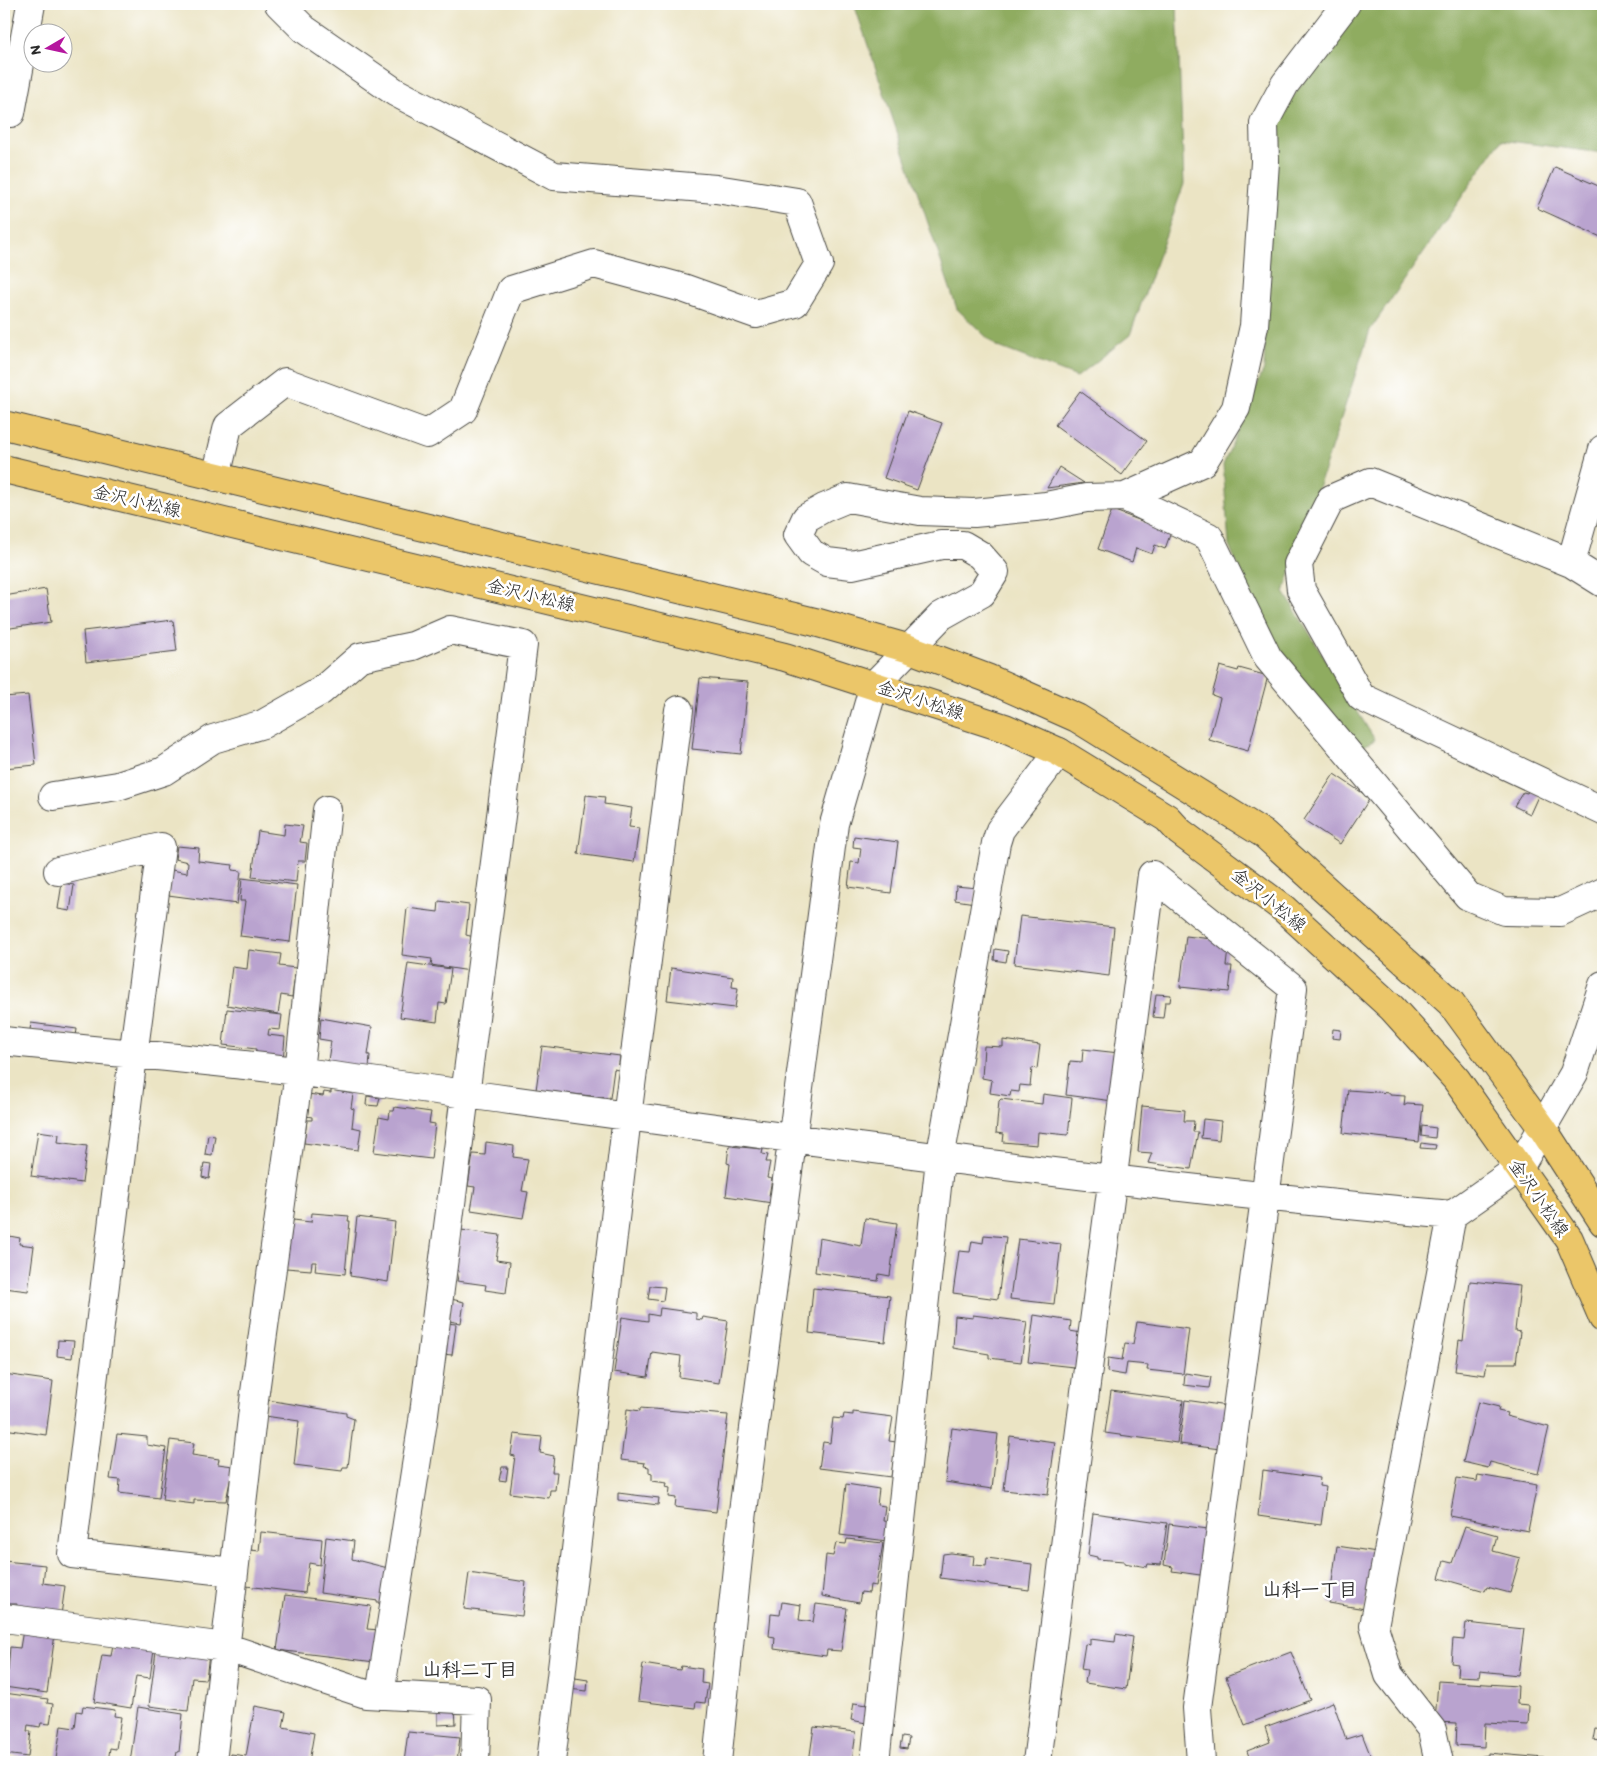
<svg xmlns="http://www.w3.org/2000/svg" width="1607" height="1766" font-family="Itim,'Klee One',sans-serif">
<style>
.forest{fill:#8fac60;stroke:#5d6c46}
.building{fill:#b9a3cf}
.lines{fill:none;stroke-linecap:round;stroke-linejoin:round}
.minor-casing{stroke:#484742;stroke-width:30}
.primary-casing{stroke:#484742;stroke-width:30}
.minor{stroke:#fff;stroke-width:28}
.primary{stroke:#ebc669;stroke-width:28}
.labels{text-anchor:middle;stroke-width:5;stroke-linejoin:round;paint-order:stroke}
.street-label{font-size:18px;fill:#2b2b2b;stroke:#fff}
.neighbourhood-label{font-size:19px;font-weight:bold;fill:#2b2b2b;stroke:#fff}
</style>
<rect width="100%" height="100%" fill="#fff"/>
<filter id="ink" filterUnits="userSpaceOnUse"><feTurbulence type="fractalNoise" baseFrequency=".02" numOctaves="2"/><feDisplacementMap in="SourceGraphic" scale="10" xChannelSelector="R" yChannelSelector="G"/><feConvolveMatrix kernelMatrix="1 2 1 2 8 2 1 2 1" color-interpolation-filters="sRGB"/></filter>
<filter id="wash" filterUnits="userSpaceOnUse"><feTurbulence type="fractalNoise" baseFrequency=".0096" numOctaves="4" result="noise"/><feDisplacementMap in="SourceGraphic" scale="20" xChannelSelector="R" yChannelSelector="G"/><feGaussianBlur stdDeviation="1.12" result="paint"/><feColorMatrix in="noise" values="0 0 0 0 0 0 0 0 0 0 0 0 0 0 0 0 0 1.4 0 .05"/><feComposite in="paint" operator="in"/></filter>
<g filter="url(#wash)">
<rect width="100%" height="100%" fill="#ebe4c4"/>
<path class="forest" d="M 854,4 L 1177,4 L 1184,184 L 1130,335 L 1077,377 L 996,346 L 957,309 Z
M 1360,4 L 1603,4 L 1603,153 L 1501,140 L 1370,330 L 1284,592 L 1375,740 L 1358,749 L 1274,650 L 1229,545 L 1223,465 L 1264,369 L 1272,125 Z"/>
<g id="blocks">
<path class="building" d="M 1555,167 L 1603,188 L 1603,238 L 1537,208 Z
M 1080,391 L 1147,441 L 1122,475 L 1055,425 Z
M 908,411 L 942,423 L 917,490 L 884,478 Z
M 1059,467 L 1084,483 L 1047,488 Z
M 1112,510 L 1171,532 L 1165,549 L 1155,545 L 1152,554 L 1136,548 L 1132,562 L 1098,549 Z
M 46,589 L 51,622 L 4,629 L 4,596 Z
M 173,620 L 177,651 L 86,662 L 83,631 Z
M 1220,666 L 1238,671 L 1239,668 L 1268,676 L 1248,751 L 1209,740 L 1220,698 L 1212,695 Z
M 700,678 L 748,682 L 741,754 L 692,749 Z
M 28,695 L 36,765 L 4,768 L 4,697 Z
M 1334,774 L 1370,798 L 1340,844 L 1304,820 Z
M 1529,790 L 1539,794 L 1530,814 L 1514,806 L 1523,792 L 1527,793 Z
M 586,795 L 605,797 L 604,804 L 632,808 L 629,827 L 639,828 L 634,862 L 578,854 Z
M 285,824 L 303,826 L 300,842 L 307,843 L 305,861 L 298,861 L 296,882 L 252,877 L 258,831 L 284,835 Z
M 854,836 L 898,842 L 891,893 L 848,887 L 851,862 L 859,863 L 861,848 L 853,847 Z
M 177,846 L 199,848 L 198,861 L 233,865 L 232,870 L 241,871 L 237,904 L 168,895 L 172,870 L 187,873 L 188,862 L 175,859 Z
M 242,878 L 297,885 L 290,942 L 240,936 L 245,901 L 240,901 Z
M 62,883 L 74,885 L 70,911 L 58,909 Z
M 956,886 L 977,888 L 975,903 L 955,900 Z
M 439,901 L 469,905 L 466,935 L 474,937 L 470,971 L 431,965 L 432,959 L 402,955 L 407,908 L 438,912 Z
M 1020,916 L 1114,927 L 1109,976 L 1014,964 Z
M 1186,936 L 1229,941 L 1226,966 L 1232,966 L 1229,992 L 1180,987 Z
M 995,949 L 1008,951 L 1006,962 L 994,960 Z
M 249,950 L 281,954 L 279,966 L 296,968 L 292,997 L 281,995 L 278,1014 L 227,1005 L 232,967 L 247,969 Z
M 408,963 L 451,969 L 446,1004 L 439,1003 L 437,1022 L 400,1017 Z
M 671,968 L 733,977 L 732,987 L 738,988 L 735,1008 L 667,1000 Z
M 1156,994 L 1171,995 L 1170,1002 L 1165,1002 L 1163,1018 L 1153,1017 Z
M 227,1009 L 282,1015 L 280,1030 L 269,1029 L 268,1035 L 285,1037 L 283,1061 L 255,1058 L 256,1049 L 223,1045 Z
M 321,1018 L 372,1027 L 368,1055 L 370,1055 L 369,1069 L 327,1067 L 331,1041 L 319,1039 Z
M 31,1023 L 77,1029 L 76,1036 L 30,1030 Z
M 1333,1029 L 1341,1030 L 1340,1039 L 1332,1038 Z
M 1003,1040 L 1040,1045 L 1037,1069 L 1032,1068 L 1030,1086 L 1020,1085 L 1019,1092 L 1011,1091 L 1010,1096 L 990,1093 L 992,1080 L 982,1078 L 984,1046 L 1003,1047 Z
M 542,1046 L 620,1056 L 618,1070 L 614,1069 L 610,1098 L 536,1090 Z
M 1083,1049 L 1119,1053 L 1113,1101 L 1066,1095 L 1070,1061 L 1082,1062 Z
M 331,1090 L 353,1094 L 351,1108 L 354,1109 L 352,1127 L 361,1129 L 358,1150 L 304,1143 L 307,1120 L 312,1120 L 312,1117 L 306,1116 L 308,1094 L 323,1096 L 324,1092 L 331,1093 Z
M 1348,1090 L 1390,1093 L 1390,1095 L 1405,1096 L 1404,1106 L 1407,1104 L 1423,1105 L 1419,1142 L 1343,1133 Z
M 1043,1094 L 1072,1098 L 1068,1135 L 1038,1132 L 1037,1145 L 1003,1142 L 1004,1134 L 996,1133 L 999,1101 L 1001,1099 L 1042,1104 Z
M 367,1096 L 380,1098 L 378,1106 L 366,1105 Z
M 1142,1106 L 1185,1110 L 1184,1121 L 1194,1121 L 1193,1132 L 1198,1132 L 1191,1169 L 1148,1163 L 1152,1153 L 1138,1152 Z
M 395,1107 L 431,1112 L 429,1123 L 435,1124 L 431,1159 L 374,1152 L 379,1117 L 389,1119 L 390,1111 L 394,1111 Z
M 1203,1119 L 1221,1121 L 1219,1140 L 1201,1138 Z
M 1422,1126 L 1436,1128 L 1435,1138 L 1421,1136 Z
M 38,1131 L 59,1134 L 58,1142 L 87,1146 L 82,1183 L 31,1176 Z
M 208,1135 L 215,1136 L 212,1155 L 205,1154 Z
M 486,1142 L 514,1146 L 513,1157 L 528,1159 L 522,1191 L 528,1192 L 523,1218 L 471,1210 L 475,1187 L 468,1186 L 473,1154 L 485,1155 Z
M 1421,1143 L 1436,1145 L 1435,1149 L 1420,1148 Z
M 729,1146 L 763,1149 L 762,1154 L 768,1155 L 766,1162 L 770,1162 L 767,1178 L 772,1179 L 769,1196 L 773,1197 L 772,1203 L 726,1196 L 730,1164 L 727,1163 Z
M 204,1163 L 211,1164 L 209,1179 L 202,1177 Z
M 312,1213 L 349,1216 L 348,1221 L 350,1221 L 345,1274 L 315,1271 L 316,1262 L 312,1262 L 311,1270 L 286,1268 L 293,1220 L 311,1222 Z
M 357,1217 L 395,1222 L 388,1282 L 350,1276 Z
M 865,1218 L 897,1223 L 890,1276 L 879,1274 L 878,1281 L 815,1272 L 819,1238 L 861,1246 Z
M 461,1230 L 500,1235 L 496,1260 L 510,1262 L 506,1293 L 485,1290 L 486,1285 L 457,1281 L 459,1271 L 455,1270 Z
M 4,1235 L 20,1238 L 19,1244 L 34,1246 L 28,1291 L 4,1288 Z
M 984,1235 L 1006,1237 L 998,1299 L 953,1293 L 959,1251 L 970,1252 L 972,1241 L 983,1243 Z
M 1018,1239 L 1061,1244 L 1054,1304 L 1010,1299 Z
M 1470,1281 L 1520,1286 L 1515,1331 L 1520,1332 L 1516,1363 L 1487,1363 L 1485,1375 L 1455,1371 L 1459,1340 L 1463,1341 Z
M 650,1286 L 665,1287 L 663,1301 L 648,1299 Z
M 813,1288 L 890,1296 L 885,1342 L 809,1333 Z
M 451,1299 L 464,1302 L 461,1323 L 449,1321 Z
M 660,1308 L 696,1313 L 696,1319 L 702,1320 L 703,1317 L 728,1321 L 719,1383 L 679,1377 L 681,1356 L 652,1352 L 648,1377 L 614,1372 L 622,1317 L 648,1321 L 648,1314 L 659,1316 Z
M 973,1315 L 1027,1322 L 1021,1362 L 989,1358 L 989,1354 L 953,1348 L 955,1316 L 973,1318 Z
M 1034,1315 L 1071,1321 L 1070,1331 L 1087,1334 L 1083,1368 L 1028,1362 Z
M 1137,1322 L 1189,1329 L 1183,1374 L 1147,1370 L 1148,1365 L 1127,1363 L 1125,1375 L 1107,1372 L 1108,1358 L 1122,1360 L 1125,1343 L 1133,1344 Z
M 446,1323 L 456,1324 L 452,1355 L 442,1354 Z
M 58,1340 L 74,1341 L 72,1358 L 57,1356 Z
M 1185,1373 L 1211,1377 L 1209,1388 L 1184,1385 Z
M 4,1374 L 53,1381 L 46,1435 L 4,1429 Z
M 1111,1391 L 1183,1400 L 1177,1443 L 1105,1433 Z
M 268,1400 L 346,1413 L 346,1416 L 354,1419 L 348,1467 L 343,1467 L 342,1471 L 294,1465 L 299,1421 L 265,1416 Z
M 1185,1400 L 1234,1407 L 1229,1450 L 1179,1444 Z
M 1478,1402 L 1499,1407 L 1498,1411 L 1507,1413 L 1506,1416 L 1549,1427 L 1538,1474 L 1490,1462 L 1488,1468 L 1463,1462 Z
M 640,1408 L 728,1415 L 716,1512 L 675,1507 L 676,1498 L 669,1497 L 670,1488 L 666,1487 L 667,1483 L 652,1481 L 652,1474 L 649,1473 L 649,1467 L 644,1466 L 645,1463 L 621,1460 L 627,1409 L 640,1411 Z
M 853,1412 L 893,1417 L 889,1441 L 896,1442 L 891,1477 L 819,1468 L 823,1442 L 830,1443 L 833,1418 L 843,1419 L 844,1414 L 853,1415 Z
M 952,1428 L 998,1434 L 992,1489 L 945,1482 Z
M 117,1434 L 147,1437 L 147,1445 L 166,1448 L 159,1498 L 119,1493 L 120,1480 L 110,1479 Z
M 514,1434 L 542,1437 L 540,1453 L 554,1456 L 552,1472 L 557,1472 L 555,1490 L 550,1490 L 549,1498 L 510,1493 L 515,1456 L 511,1455 Z
M 1010,1436 L 1055,1442 L 1048,1495 L 1004,1490 Z
M 170,1440 L 194,1443 L 192,1455 L 219,1459 L 218,1464 L 233,1466 L 226,1501 L 194,1500 L 194,1504 L 162,1500 Z
M 502,1467 L 508,1467 L 506,1481 L 499,1480 Z
M 1263,1470 L 1320,1478 L 1319,1486 L 1326,1487 L 1321,1525 L 1258,1516 Z
M 1478,1475 L 1537,1485 L 1528,1531 L 1450,1516 L 1457,1478 L 1477,1481 Z
M 846,1484 L 879,1489 L 877,1505 L 885,1506 L 883,1521 L 898,1523 L 895,1542 L 840,1535 Z
M 618,1493 L 659,1498 L 658,1505 L 618,1500 Z
M 1093,1513 L 1167,1523 L 1161,1565 L 1148,1564 L 1147,1567 L 1124,1563 L 1124,1561 L 1097,1559 L 1097,1557 L 1088,1555 Z
M 1169,1524 L 1216,1530 L 1211,1573 L 1201,1572 L 1200,1575 L 1172,1571 L 1173,1567 L 1164,1565 Z
M 1465,1526 L 1497,1535 L 1493,1551 L 1520,1558 L 1510,1593 L 1487,1587 L 1485,1591 L 1439,1578 L 1444,1561 L 1452,1563 Z
M 261,1532 L 322,1539 L 320,1565 L 309,1563 L 305,1593 L 246,1586 L 251,1550 L 259,1551 Z
M 326,1537 L 354,1541 L 352,1559 L 392,1569 L 388,1604 L 378,1603 L 378,1601 L 320,1593 Z
M 847,1539 L 883,1543 L 876,1586 L 870,1585 L 869,1593 L 861,1592 L 859,1603 L 822,1596 L 826,1555 L 833,1556 L 836,1543 L 846,1544 Z
M 1337,1546 L 1377,1552 L 1375,1568 L 1371,1568 L 1365,1609 L 1329,1603 Z
M 951,1553 L 974,1556 L 973,1565 L 986,1566 L 987,1558 L 1032,1564 L 1029,1590 L 940,1578 L 943,1554 Z
M 4,1561 L 45,1565 L 43,1583 L 65,1586 L 61,1615 L 16,1610 L 17,1604 L 4,1604 Z
M 469,1573 L 526,1582 L 522,1616 L 464,1609 Z
M 285,1595 L 371,1606 L 367,1629 L 379,1630 L 375,1662 L 277,1650 Z
M 782,1602 L 801,1605 L 799,1620 L 813,1622 L 816,1604 L 847,1608 L 841,1651 L 827,1650 L 826,1656 L 774,1649 L 775,1637 L 769,1636 L 771,1614 L 780,1615 Z
M 1466,1623 L 1524,1629 L 1518,1675 L 1480,1671 L 1479,1677 L 1457,1676 L 1458,1664 L 1451,1663 L 1453,1639 L 1464,1640 Z
M 23,1630 L 55,1634 L 47,1693 L 4,1687 L 4,1671 L 8,1671 L 10,1647 L 20,1648 Z
M 1116,1634 L 1133,1637 L 1126,1689 L 1085,1683 L 1087,1670 L 1081,1669 L 1085,1644 L 1090,1645 L 1090,1639 L 1115,1642 Z
M 113,1644 L 154,1649 L 150,1678 L 136,1676 L 131,1708 L 94,1702 L 102,1655 L 111,1656 Z
M 156,1651 L 209,1654 L 206,1679 L 192,1678 L 188,1711 L 149,1706 Z
M 1291,1652 L 1310,1700 L 1245,1725 L 1226,1677 Z
M 643,1664 L 680,1670 L 681,1666 L 702,1669 L 701,1683 L 708,1684 L 705,1703 L 696,1702 L 695,1708 L 638,1701 Z
M 569,1677 L 588,1680 L 587,1691 L 568,1689 Z
M 1438,1681 L 1518,1686 L 1517,1704 L 1529,1705 L 1528,1725 L 1485,1723 L 1484,1747 L 1456,1745 L 1457,1723 L 1435,1722 Z
M 4,1693 L 48,1699 L 47,1703 L 53,1704 L 50,1724 L 41,1723 L 40,1727 L 28,1725 L 27,1731 L 31,1731 L 28,1757 L 4,1754 Z
M 1333,1702 L 1346,1739 L 1362,1734 L 1373,1762 L 1251,1762 L 1247,1751 L 1270,1742 L 1265,1727 Z
M 854,1703 L 874,1706 L 871,1724 L 851,1720 Z
M 83,1706 L 115,1710 L 114,1716 L 121,1717 L 116,1749 L 110,1748 L 108,1762 L 56,1759 L 61,1726 L 75,1728 L 77,1711 L 82,1712 Z
M 255,1706 L 286,1712 L 283,1727 L 314,1733 L 309,1762 L 230,1762 L 231,1754 L 246,1756 Z
M 138,1707 L 183,1714 L 179,1752 L 177,1752 L 175,1762 L 130,1762 Z
M 455,1709 L 456,1724 L 438,1725 L 438,1710 Z
M 814,1727 L 856,1732 L 852,1762 L 809,1762 Z
M 1595,1729 L 1603,1730 L 1601,1741 L 1593,1740 Z
M 408,1732 L 460,1737 L 457,1762 L 404,1762 Z
M 902,1737 L 909,1738 L 907,1749 L 900,1748 Z
M 1488,1753 L 1544,1758 L 1544,1762 L 1472,1762 L 1473,1758 L 1488,1755 Z"/>
</g>
</g>
<g filter="url(#ink)">
<use href="#blocks" fill-opacity="0" stroke="#484742" stroke-width="1"/>
<g class="lines">
<g class="minor-casing">
<path id="minor" d="M 4,111 L 11,113 L 31,4
M 216,477 L 228,426 L 285,382 L 427,434 L 463,410 L 511,290 L 594,264 L 683,288 L 756,314 L 795,303 L 819,264 L 797,202 L 716,189 L 554,176 L 395,92 L 304,29 L 279,4
M 1125,497 L 1209,537 L 1268,658 L 1468,896 L 1504,911 L 1560,912 L 1603,892
M 1571,563 L 1603,449
M 1603,583 L 1571,563 L 1370,482 L 1331,499 L 1298,564 L 1301,590 L 1361,697 L 1603,811
M 53,796 L 118,786 L 164,771 L 213,739 L 263,724 L 321,691 L 360,657 L 413,646 L 450,630 L 523,645 L 423,1421 L 380,1695
M 58,871 L 161,847 L 133,1056 L 72,1554 L 233,1572
M 1152,875 L 1293,988 L 1197,1708 L 1201,1762
M 4,1041 C 103,1052 204,1059 303,1072 C 686,1123 1067,1180 1452,1215
M 4,1618 L 225,1647 L 366,1694 L 477,1700 L 475,1762
M 212,1762 L 255,1392 L 299,1072 L 327,810
M 551,1762 L 627,1117 L 679,710
M 717,1762 L 742,1519 L 834,824 L 874,685 L 941,616 L 982,593 L 995,572 L 980,555 L 963,545 L 941,545 L 852,565 L 827,562 L 811,553 L 798,535 L 806,518 L 824,508 L 848,498 L 920,511 L 974,513 L 1046,506 L 1086,498 L 1125,497 L 1203,462 L 1236,408 L 1254,326 L 1265,162 L 1264,123 L 1285,84 L 1346,4
M 875,1762 L 940,1159 L 996,843 L 1000,830 L 1059,752
M 1037,1762 L 1152,875
M 1439,1762 L 1432,1730 L 1389,1675 L 1374,1626 L 1452,1215 L 1519,1168 L 1574,1073 L 1603,985"/>
</g>
<g class="primary-casing">
<path id="primary" d="M 4,425 L 815,622 L 907,648 L 987,678 L 1077,718 L 1264,834 L 1451,1003 L 1543,1129 L 1603,1222
M 4,469 L 785,657 L 1005,728 L 1059,752 L 1167,818 L 1180,832 L 1284,909 L 1392,1008 L 1456,1079 L 1569,1239 L 1603,1318"/>
</g>
<use href="#minor" class="minor"/>
<use href="#primary" class="primary"/>
</g>
</g>
<g class="labels">
<g class="street-label">
<text transform="translate(137 501) rotate(13)" y="6">金沢小松線</text>
<text transform="translate(531 595) rotate(13)" y="6">金沢小松線</text>
<text transform="translate(921 700) rotate(18)" y="6">金沢小松線</text>
<text transform="translate(1269 900) rotate(39)" y="6">金沢小松線</text>
<text transform="translate(1539 1198) rotate(55)" y="6">金沢小松線</text>
</g>
<g class="neighbourhood-label">
<text x="1310" y="1596">山科一丁目</text>
<text x="470" y="1676">山科二丁目</text>
</g>
</g>
<rect width="1607" height="1766" fill="none" stroke="#fff" stroke-width="20"/>
<g transform="translate(48 48) rotate(261)"><circle r="24" fill="#ffffff" stroke="#aaaaaa"/>
<path d="M0-4L9 19L0 12L-9 19Z" fill="#b5179e"/>
<text y="-8" font-size="14" font-weight="bold" text-anchor="middle" fill="#2b2b2b">N</text>
</g>
</svg>
